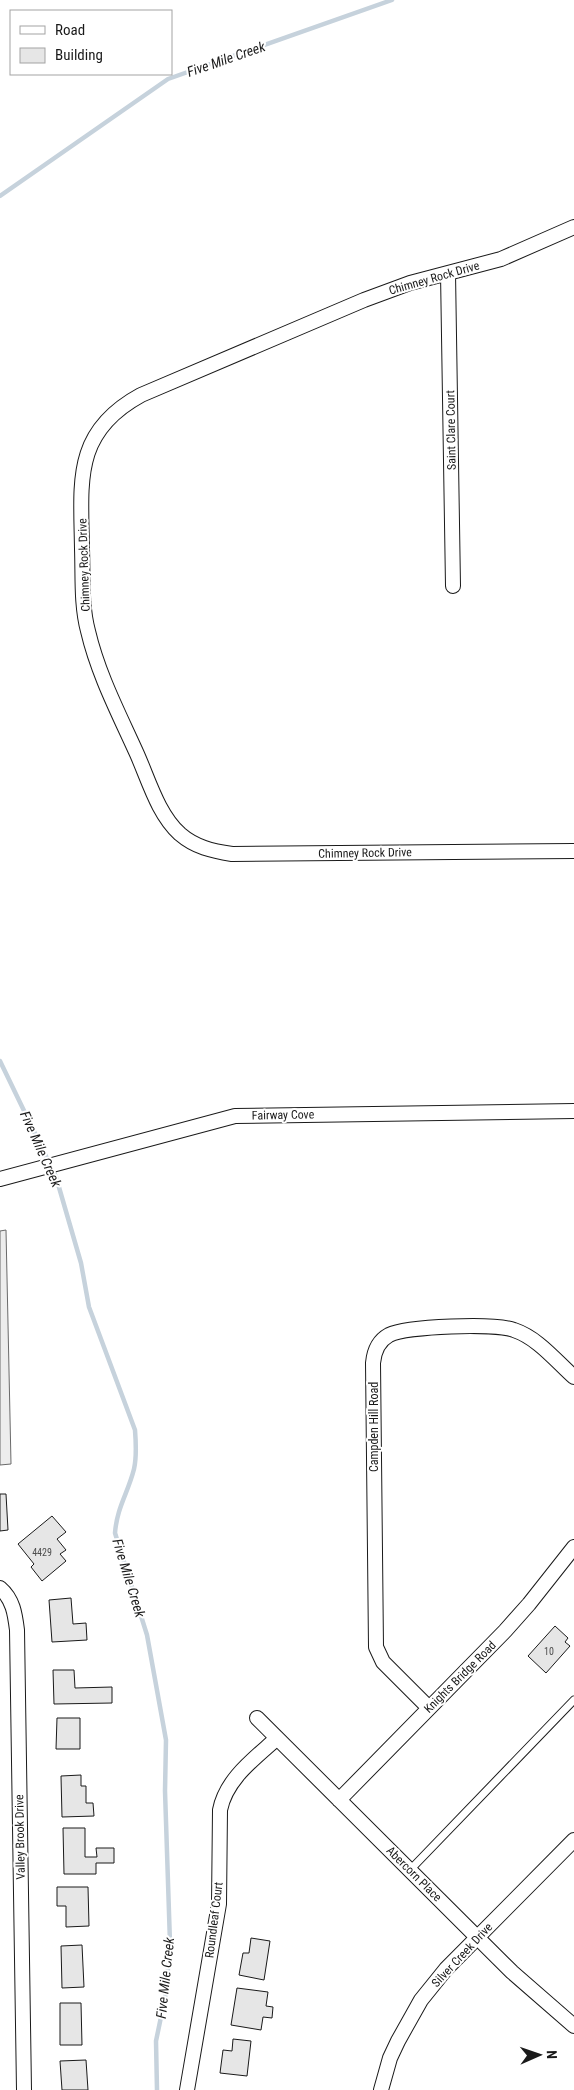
<svg xmlns="http://www.w3.org/2000/svg" width="574" height="2090" font-family="'Roboto Condensed',sans-serif">
<style>
.parking{fill:#ededed;stroke:#6a6a6a}
.lines{fill:none;stroke-linecap:round;stroke-linejoin:round}
.stream{stroke:#c6d2dc;stroke-width:4.5}
.building{fill:#e6e6e6;stroke:#1a1a1a}
.lane-casing{stroke:#1a1a1a;stroke-width:9}
.street-casing{stroke:#1a1a1a;stroke-width:16}
.lane{stroke:#fff;stroke-width:7}
.street{stroke:#fff;stroke-width:14}
.labels{text-anchor:middle;stroke-width:4;stroke-linejoin:round;paint-order:stroke}
.number-label{font-size:10px;fill:#4d4d4d}
.street-label{font-size:12px;fill:#1a1a1a;stroke:#fff}
.water-label{font-size:14px;font-style:italic;fill:#1a1a1a;stroke:#fff}
</style>
<rect width="100%" height="100%" fill="#fff"/>
<path class="parking" d="M 6,1230 L 11,1464 L 0,1465 L 0,1231 Z"/>
<g class="lines">
<path class="stream" d="M 0,196 L 168,79 L 392,0
M 0,1061 L 56,1177 L 81,1263 L 89,1307 L 135,1430 C 136,1443 137,1456 134,1469 C 128,1493 117,1507 115,1533 L 147,1635 L 166,1740 L 165,1791 L 170,1943 L 166,1993 L 156,2041 L 157,2090"/>
</g>
<path class="building" d="M 0,1494 L 6,1494 L 8,1530 L 0,1531 Z
M 52,1516 L 66,1532 L 57,1539 L 66,1550 L 60,1554 L 66,1561 L 42,1581 L 31,1567 L 34,1564 L 18,1544 Z
M 71,1598 L 73,1624 L 86,1623 L 87,1640 L 52,1642 L 49,1600 Z
M 555,1626 L 568,1638 L 565,1642 L 570,1646 L 546,1673 L 528,1656 Z
M 53,1670 L 74,1670 L 75,1688 L 112,1687 L 112,1703 L 54,1704 Z
M 57,1718 L 80,1718 L 80,1749 L 56,1749 Z
M 81,1775 L 81,1786 L 86,1786 L 86,1803 L 93,1803 L 94,1816 L 62,1817 L 61,1776 Z
M 63,1828 L 85,1828 L 85,1857 L 97,1857 L 96,1848 L 114,1848 L 114,1863 L 96,1863 L 96,1874 L 64,1874 Z
M 57,1887 L 88,1887 L 89,1926 L 66,1927 L 66,1906 L 57,1906 Z
M 251,1938 L 270,1941 L 264,1980 L 239,1975 L 243,1953 L 249,1953 Z
M 82,1945 L 84,1987 L 62,1988 L 61,1946 Z
M 237,1988 L 268,1992 L 266,2006 L 273,2007 L 272,2018 L 263,2017 L 261,2030 L 231,2025 Z
M 60,2003 L 81,2003 L 82,2045 L 60,2045 Z
M 233,2039 L 251,2041 L 247,2076 L 220,2073 L 223,2050 L 232,2051 Z
M 86,2060 L 88,2090 L 62,2090 L 60,2061 Z"/>
<g class="lines">
<g class="lane-casing">
<path id="lane" d="M 410,1870 L 574,1700"/>
</g>
<g class="street-casing">
<path id="street" d="M 574,227 L 501,259 L 410,283 L 364,300 L 141,395 C 73,432 81,481 82,549 C 83,576 81,605 88,631 C 98,674 119,714 137,754 C 149,781 158,814 180,834 C 195,847 212,851 232,854 L 574,851
M 448,273 L 453,586
M 0,1179 L 235,1116 L 574,1111
M 0,1588 C 13,1599 15,1614 17,1630 L 24,2090
M 429,1708 L 383,1662 L 376,1647 L 373,1363 C 374,1352 378,1341 389,1335 C 407,1326 495,1323 514,1330 C 538,1338 556,1361 574,1377
M 257,1718 L 512,1972 L 574,2026
M 339,1800 L 505,1631 L 529,1604 L 574,1547
M 187,2090 L 219,1904 L 220,1810 C 226,1779 254,1759 276,1739
M 381,2090 L 390,2058 L 398,2041 L 421,2000 L 446,1969 L 574,1840"/>
</g>
<use href="#lane" class="lane"/>
<use href="#street" class="street"/>
</g>
<g class="labels">
<g class="number-label">
<text x="42" y="1556">4429</text>
<text x="549" y="1655">10</text>
</g>
<g class="street-label">
<text transform="translate(434 278) rotate(-16)" y="4">Chimney Rock Drive</text>
<text transform="translate(451 430) rotate(-91)" y="4">Saint Clare Court</text>
<text transform="translate(84 565) rotate(-92)" y="4">Chimney Rock Drive</text>
<text transform="translate(365 853) rotate(-1)" y="4">Chimney Rock Drive</text>
<text transform="translate(283 1115) rotate(-1)" y="4">Fairway Cove</text>
<text transform="translate(374 1427) rotate(-90)" y="4">Campden Hill Road</text>
<text transform="translate(460 1677) rotate(-45)" y="4">Knights Bridge Road</text>
<text transform="translate(20 1837) rotate(-91)" y="4">Valley Brook Drive</text>
<text transform="translate(414 1874) rotate(45)" y="4">Abercorn Place</text>
<text transform="translate(214 1920) rotate(-83)" y="4">Roundleaf Court</text>
<text transform="translate(462 1955) rotate(-47)" y="4">Silver Creek Drive</text>
</g>
<g class="water-label">
<text transform="translate(226 59) rotate(-19)" y="5">Five Mile Creek</text>
<text transform="translate(41 1149) rotate(66)" y="5">Five Mile Creek</text>
<text transform="translate(129 1578) rotate(73)" y="5">Five Mile Creek</text>
<text transform="translate(165 1978) rotate(-84)" y="5">Five Mile Creek</text>
</g>
</g>
<rect x="10" y="10" width="162" height="65" fill="#ffffff" stroke="#a3a3a3"/>
<rect x="20" y="26" width="25" height="8" fill="#ffffff" stroke="#a3a3a3"/>
<text x="55" y="35" font-size="15" fill="#1a1a1a">Road</text>
<rect x="20" y="48" width="25" height="15" fill="#e6e6e6" stroke="#a3a3a3"/>
<text x="55" y="60" font-size="15" fill="#1a1a1a">Building</text>
<g transform="translate(539 2055) rotate(88)" stroke="#ffffff" stroke-width="4" paint-order="stroke">
<path d="M0-4L9 19L0 12L-9 19Z" fill="#1a1a1a"/>
<text y="-8" font-size="14" font-weight="bold" text-anchor="middle" fill="#1a1a1a">N</text>
</g>
</svg>
